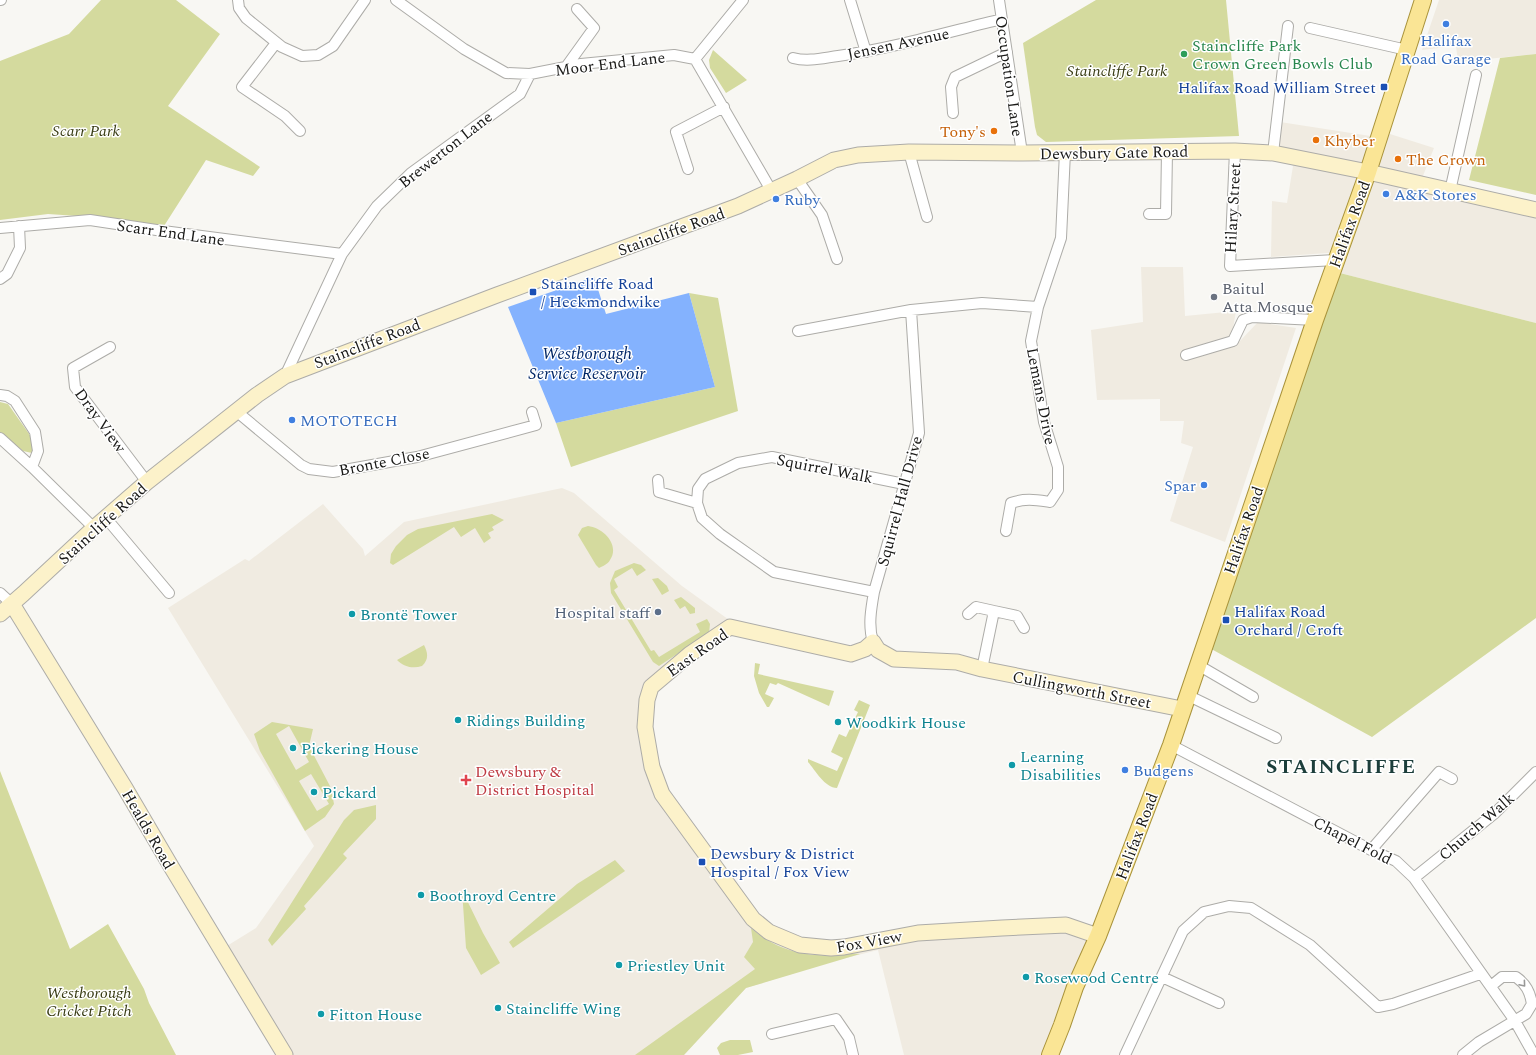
<svg xmlns="http://www.w3.org/2000/svg" width="1536" height="1055" font-family="Spectral,serif">
<style>
.built{fill:#f0ebe1}
.green{fill:#d4da9e;fill-rule:evenodd}
.water{fill:#84b2fe}
.lines{fill:none;stroke-linecap:round;stroke-linejoin:round}
.street-casing{stroke:#adaca8;stroke-width:12}
.secondary-casing{stroke:#adaca8;stroke-width:17}
.primary-casing{stroke:#a9933b;stroke-width:18}
.street{stroke:#fff;stroke-width:10}
.secondary{stroke:#fcf2ca;stroke-width:15}
.primary{stroke:#fae595;stroke-width:16}
.oneway{stroke:#989897}
.shop-dot{fill:#3f7fe0;stroke:#fff;stroke-width:1.5}
.leisure-dot{fill:#2e9e5b;stroke:#fff;stroke-width:1.5}
.transit-dot{fill:#1a4fb4;stroke:#fff;stroke-width:1.5}
.food-dot{fill:#e8710a;stroke:#fff;stroke-width:1.5}
.worship-dot{fill:#6b7280;stroke:#fff;stroke-width:1.5}
.service-dot{fill:#5c6f8a;stroke:#fff;stroke-width:1.5}
.culture-dot{fill:#0f9aa8;stroke:#fff;stroke-width:1.5}
.health-dot{fill:#e0444e;stroke:#fff;stroke-width:1.5}
.labels{text-anchor:middle;stroke-width:3;stroke-linejoin:round;paint-order:stroke}
.shop-label{font-size:16px;fill:#366cbe;stroke:#fff;text-anchor:start}
.street-label{font-size:16px;fill:#191917;stroke:#fff}
.leisure-label{font-size:16px;fill:#27864d;stroke:#fff;text-anchor:start}
.park-label{font-size:16px;font-style:italic;fill:#393c14;stroke:#fff}
.transit-label{font-size:16px;fill:#164399;stroke:#fff;text-anchor:start}
.food-label{font-size:16px;fill:#c56008;stroke:#fff;text-anchor:start}
.worship-label{font-size:16px;fill:#5b616d;stroke:#fff;text-anchor:start}
.service-label{font-size:16px;fill:#4e5e75;stroke:#fff;text-anchor:end}
.culture-label{font-size:16px;fill:#0d838f;stroke:#fff;text-anchor:start}
.health-label{font-size:16px;fill:#be3a42;stroke:#fff;text-anchor:start}
.water-label{font-size:17px;font-style:italic;fill:#002666;stroke:#fff}
.district-label{font-size:20px;font-weight:bold;letter-spacing:1px;fill:#1c3e3b;stroke:#fff}
</style>
<rect width="100%" height="100%" fill="#f8f7f3"/>
<path class="built" d="M 1439,0 L 1536,0 L 1536,54 L 1458,62 L 1456,46 L 1422,50 Z
M 1280,122 L 1377,137 L 1390,134 L 1434,148 L 1419,186 L 1536,210 L 1536,323 L 1332,271 L 1341,252 L 1271,257 L 1272,201 L 1287,203 L 1293,166 L 1277,151 Z
M 1141,267 L 1183,267 L 1185,316 L 1236,311 L 1230,346 L 1239,342 L 1258,322 L 1296,328 L 1225,542 L 1170,521 L 1193,447 L 1181,443 L 1184,421 L 1160,421 L 1160,399 L 1097,400 L 1091,330 L 1143,322 Z
M 562,488 L 574,493 L 682,586 L 732,622 L 651,687 L 652,767 L 753,919 L 800,945 L 1066,925 L 1098,936 L 1062,1025 L 1042,1055 L 904,1055 L 878,950 L 830,962 L 746,988 L 684,1055 L 285,1055 L 222,949 L 256,928 L 314,846 L 168,608 L 245,559 L 249,561 L 323,504 L 363,549 L 365,556 L 404,522 Z"/>
<path class="green" d="M 101,0 L 176,0 L 220,34 L 168,106 L 260,167 L 253,176 L 206,160 L 164,226 L 92,217 L 48,214 L 0,220 L 0,61 L 69,34 Z
M 1096,0 L 1226,0 L 1239,136 L 1046,142 L 1037,135 L 1035,127 L 1023,43 Z
M 713,50 L 747,80 L 726,93 L 710,68 L 709,60 Z
M 1536,54 L 1536,195 L 1469,180 L 1500,58 Z
M 1332,271 L 1536,323 L 1536,618 L 1372,737 L 1204,645 Z
M 689,293 L 718,298 L 738,411 L 571,467 L 556,423 L 715,387 Z
M 0,402 L 8,404 L 32,438 L 34,451 L 32,453 L 23,451 L 0,432 Z
M 492,514 L 504,520 L 492,527 L 494,530 L 488,533 L 491,538 L 484,543 L 475,528 L 461,537 L 454,527 L 393,565 L 390,563 L 391,554 L 396,546 L 407,535 L 418,529 Z
M 588,526 C 604,528 620,545 610,560 C 608,564 603,566 599,568 L 596,565 L 578,535 L 582,528 Z
M 634,563 L 641,565 L 646,570 L 637,576 L 632,568 L 614,579 L 618,587 L 614,590 L 651,651 L 654,650 L 659,657 L 700,632 L 696,624 L 707,619 L 710,624 L 709,633 L 659,666 L 653,662 L 611,593 L 610,583 L 615,571 Z
M 658,578 L 667,586 L 669,591 L 662,595 L 652,579 Z
M 681,597 L 695,608 L 695,613 L 690,614 L 685,606 L 680,609 L 674,600 Z
M 424,645 C 428,653 429,659 422,666 C 413,669 404,667 397,660 Z
M 755,663 L 760,664 L 758,674 L 834,691 L 829,706 L 778,683 L 776,685 L 770,683 L 765,694 L 774,698 L 769,707 L 767,707 L 759,693 L 754,676 Z
M 859,700 L 870,705 L 837,788 C 825,788 815,770 808,762 L 808,759 L 837,771 L 843,758 L 831,752 L 839,734 L 846,737 L 858,712 L 854,710 Z
M 272,722 L 313,729 L 309,746 L 331,788 L 334,804 L 325,817 L 305,831 L 260,751 L 254,734 ZM 289,726 L 309,762 L 296,770 L 276,734 ZM 311,774 L 329,804 L 317,811 L 299,781 Z
M 0,771 L 70,949 L 108,924 L 144,989 L 149,1003 L 176,1055 L 0,1055 Z
M 376,805 L 376,819 L 343,854 L 347,858 L 304,906 L 306,909 L 272,946 L 268,940 L 344,820 L 354,810 Z
M 615,860 L 625,871 L 513,948 L 509,942 L 577,884 Z
M 462,890 L 483,933 L 500,963 L 481,975 L 466,948 Z
M 751,928 C 767,942 785,951 807,954 C 823,957 844,953 860,954 L 746,988 L 684,1055 L 635,1055 L 755,969 L 744,957 L 753,942 Z
M 730,1040 L 750,1040 L 753,1052 L 738,1055 L 720,1055 L 717,1048 L 721,1043 Z"/>
<path class="water" d="M 594,277 L 606,314 L 689,293 L 715,387 L 556,423 L 508,307 Z"/>
<g class="lines">
<g class="street-casing">
<path id="street" d="M 0,0 L 1,0
M 238,0 L 239,8 L 246,18 L 282,47 L 302,56 L 318,55 L 333,46 L 365,0
M 396,0 L 464,49 L 506,73 L 530,74 L 581,64 L 674,55 L 695,59 L 771,190
M 850,0 L 866,52
M 999,0 L 1022,153
M 1310,28 L 1407,50
M 276,43 L 242,87 L 285,116 L 300,131
M 793,58 C 808,62 823,58 838,56 C 893,48 948,32 1002,19
M 695,59 L 743,0
M 566,67 L 594,28 L 577,9
M 953,113 L 951,87 L 955,77 L 1007,52
M 1235,151 L 1230,266 L 1335,260
M 909,152 L 927,217
M 1273,153 L 1288,26
M 688,169 L 676,132 L 724,107
M 797,179 L 822,215 L 837,259
M 1450,191 L 1476,75
M 1149,214 L 1166,214 L 1167,151
M 0,228 L 90,220 L 163,231 L 342,254
M 0,279 L 7,274 L 20,248 L 19,226
M 798,331 L 911,310 L 982,303 L 1038,307
M 110,347 L 73,368 L 75,387 L 147,482
M 1186,355 L 1233,341 L 1243,320 L 1252,317 L 1315,320
M 285,376 L 342,254 L 377,206 L 411,173 L 520,94 L 530,74
M 0,395 L 7,396 L 15,401 L 35,432 L 38,451 L 32,467
M 236,411 L 301,465 L 309,469 L 333,472 L 417,457 L 536,425 L 532,412
M 0,438 L 32,467 L 94,528
M 658,480 L 659,492 L 697,503
M 106,518 L 169,593
M 1006,531 L 1011,503 C 1025,498 1036,500 1050,502 L 1058,490 L 1058,467 L 1044,422 L 1031,341 L 1038,307 L 1061,238 L 1065,152
M 874,592 L 774,572 L 720,534 L 702,518 L 697,503 L 698,489 L 705,479 L 738,463 L 772,457 L 904,484
M 0,593 L 12,604
M 994,611 L 1017,616 L 1024,628
M 968,614 L 976,607 L 994,611 L 982,669
M 873,642 C 868,626 871,609 874,592 L 919,433 L 911,310
M 1198,665 L 1253,697
M 1187,695 L 1276,738
M 1171,745 L 1371,850 L 1396,861 L 1414,878 L 1515,1021 L 1534,1055
M 1371,850 L 1439,772 L 1452,779
M 1414,878 L 1495,813 L 1536,772
M 1162,977 L 1219,1003
M 772,1034 L 836,1019 L 849,1038 L 853,1055
M 1125,1055 L 1183,931 L 1204,912 L 1229,906 L 1251,908 L 1310,945 L 1378,1007 L 1393,1004 L 1480,974
M 1463,1055 L 1479,1042 L 1526,1014 L 1532,1004 C 1530,992 1526,984 1516,977 L 1502,977 L 1491,986"/>
</g>
<g class="secondary-casing">
<path id="secondary" d="M 12,604 L 125,788 L 172,868 L 285,1055
M 0,614 L 23,594 L 94,528 L 147,482 L 257,395 L 285,376 L 497,295 L 738,206 L 797,179 L 834,160 L 858,155 L 909,152 L 1022,153 L 1235,151 L 1273,153 L 1368,172 L 1536,210
M 1098,936 L 1066,925 L 1002,928 L 918,933 L 844,947 L 831,948 L 800,945 L 769,932 L 753,919 L 662,794 L 652,767 L 645,727 L 647,700 L 651,687 L 690,654 L 730,627 L 851,654 L 865,649 L 873,642 L 878,650 L 894,659 L 957,662 L 982,669 L 1182,709"/>
</g>
<g class="primary-casing">
<path id="primary" d="M 1050,1055 L 1062,1025 L 1075,987 L 1098,936 L 1171,745 L 1315,320 L 1368,172 L 1423,0"/>
</g>
<use href="#street" class="street"/>
<use href="#secondary" class="secondary"/>
<use href="#primary" class="primary"/>
</g>
<defs><path id="oneway-chevron" d="M-2-3.5L2.5 0L-2 3.5" fill="none" stroke-width="1.6" stroke-linecap="round" stroke-linejoin="round"/></defs>
<use class="oneway" href="#oneway-chevron" transform="translate(1523 984) rotate(50)"/>
<g class="shop-dot">
<circle cx="1446" cy="24" r="4"/>
<circle cx="1386" cy="194" r="4"/>
<circle cx="776" cy="199" r="4"/>
<circle cx="292" cy="420" r="4"/>
<circle cx="1204" cy="485" r="4"/>
<circle cx="1125" cy="770" r="4"/>
</g>
<circle class="leisure-dot" cx="1184" cy="54" r="4"/>
<g class="transit-dot">
<rect x="1380" y="83" width="8" height="8" rx="2"/>
<rect x="529" y="288" width="8" height="8" rx="2"/>
<rect x="1222" y="616" width="8" height="8" rx="2"/>
<rect x="698" y="858" width="8" height="8" rx="2"/>
</g>
<g class="food-dot">
<circle cx="994" cy="131" r="4"/>
<circle cx="1316" cy="140" r="4"/>
<circle cx="1398" cy="159" r="4"/>
</g>
<circle class="worship-dot" cx="1214" cy="297" r="4"/>
<circle class="service-dot" cx="658" cy="612" r="4"/>
<g class="culture-dot">
<circle cx="352" cy="614" r="4"/>
<circle cx="458" cy="720" r="4"/>
<circle cx="838" cy="722" r="4"/>
<circle cx="293" cy="748" r="4"/>
<circle cx="1012" cy="765" r="4"/>
<circle cx="314" cy="792" r="4"/>
<circle cx="421" cy="895" r="4"/>
<circle cx="619" cy="965" r="4"/>
<circle cx="1026" cy="977" r="4"/>
<circle cx="498" cy="1008" r="4"/>
<circle cx="321" cy="1014" r="4"/>
</g>
<path class="health-dot" d="M464 774h4v4h4v4h-4v4h-4v-4h-4v-4h4z"/>
<g class="labels">
<g class="shop-label">
<text x="1446" y="46" text-anchor="middle">Halifax<tspan x="1446" dy="18">Road Garage</tspan></text>
<text x="1394" y="200">A&amp;K Stores</text>
<text x="784" y="205">Ruby</text>
<text x="300" y="426">MOTOTECH</text>
<text x="1196" y="491" text-anchor="end">Spar</text>
<text x="1133" y="776">Budgens</text>
</g>
<g class="street-label">
<text transform="translate(898 43) rotate(-12)" y="6">Jensen Avenue</text>
<text transform="translate(610 63) rotate(-7)" y="6">Moor End Lane</text>
<text transform="translate(1010 76) rotate(82)" y="6">Occupation Lane</text>
<text transform="translate(445 149) rotate(-38)" y="6">Brewerton Lane</text>
<text transform="translate(1114 152) rotate(-1)" y="6">Dewsbury Gate Road</text>
<text transform="translate(1232 208) rotate(-87)" y="6">Hilary Street</text>
<text transform="translate(1349 224) rotate(-70)" y="6">Halifax Road</text>
<text transform="translate(671 231) rotate(-20)" y="6">Staincliffe Road</text>
<text transform="translate(171 232) rotate(8)" y="6">Scarr End Lane</text>
<text transform="translate(367 343) rotate(-21)" y="6">Staincliffe Road</text>
<text transform="translate(1042 396) rotate(79)" y="6">Lemans Drive</text>
<text transform="translate(101 420) rotate(54)" y="6">Dray View</text>
<text transform="translate(384 461) rotate(-11)" y="6">Bronte Close</text>
<text transform="translate(825 468) rotate(11)" y="6">Squirrel Walk</text>
<text transform="translate(899 501) rotate(-75)" y="6">Squirrel Hall Drive</text>
<text transform="translate(102 523) rotate(-42)" y="6">Staincliffe Road</text>
<text transform="translate(1243 530) rotate(-71)" y="6">Halifax Road</text>
<text transform="translate(697 652) rotate(-35)" y="6">East Road</text>
<text transform="translate(1082 689) rotate(11)" y="6">Cullingworth Street</text>
<text transform="translate(1476 826) rotate(-41)" y="6">Church Walk</text>
<text transform="translate(149 829) rotate(60)" y="6">Healds Road</text>
<text transform="translate(1136 836) rotate(-69)" y="6">Halifax Road</text>
<text transform="translate(1353 840) rotate(27)" y="6">Chapel Fold</text>
<text transform="translate(869 941) rotate(-10)" y="6">Fox View</text>
</g>
<g class="leisure-label">
<text x="1192" y="51">Staincliffe Park<tspan x="1192" dy="18">Crown Green Bowls Club</tspan></text>
</g>
<g class="park-label">
<text x="1117" y="76">Staincliffe Park</text>
<text x="86" y="136">Scarr Park</text>
<text x="89" y="998">Westborough<tspan x="89" dy="18">Cricket Pitch</tspan></text>
</g>
<g class="transit-label">
<text x="1376" y="93" text-anchor="end">Halifax Road William Street</text>
<text x="541" y="289">Staincliffe Road<tspan x="541" dy="18">/ Heckmondwike</tspan></text>
<text x="1234" y="617">Halifax Road<tspan x="1234" dy="18">Orchard / Croft</tspan></text>
<text x="710" y="859">Dewsbury &amp; District<tspan x="710" dy="18">Hospital / Fox View</tspan></text>
</g>
<g class="food-label">
<text x="986" y="137" text-anchor="end">Tony's</text>
<text x="1324" y="146">Khyber</text>
<text x="1406" y="165">The Crown</text>
</g>
<g class="worship-label">
<text x="1222" y="294">Baitul<tspan x="1222" dy="18">Atta Mosque</tspan></text>
</g>
<g class="service-label">
<text x="650" y="618">Hospital staff</text>
</g>
<g class="culture-label">
<text x="360" y="620">Brontë Tower</text>
<text x="466" y="726">Ridings Building</text>
<text x="846" y="728">Woodkirk House</text>
<text x="301" y="754">Pickering House</text>
<text x="1020" y="762">Learning<tspan x="1020" dy="18">Disabilities</tspan></text>
<text x="322" y="798">Pickard</text>
<text x="429" y="901">Boothroyd Centre</text>
<text x="627" y="971">Priestley Unit</text>
<text x="1034" y="983">Rosewood Centre</text>
<text x="506" y="1014">Staincliffe Wing</text>
<text x="329" y="1020">Fitton House</text>
</g>
<g class="health-label">
<text x="475" y="777">Dewsbury &amp;<tspan x="475" dy="18">District Hospital</tspan></text>
</g>
<g class="water-label">
<text x="587" y="359">Westborough<tspan x="587" dy="20">Service Reservoir</tspan></text>
</g>
<g class="district-label">
<text x="1341" y="773">STAINCLIFFE</text>
</g>
</g>
</svg>
